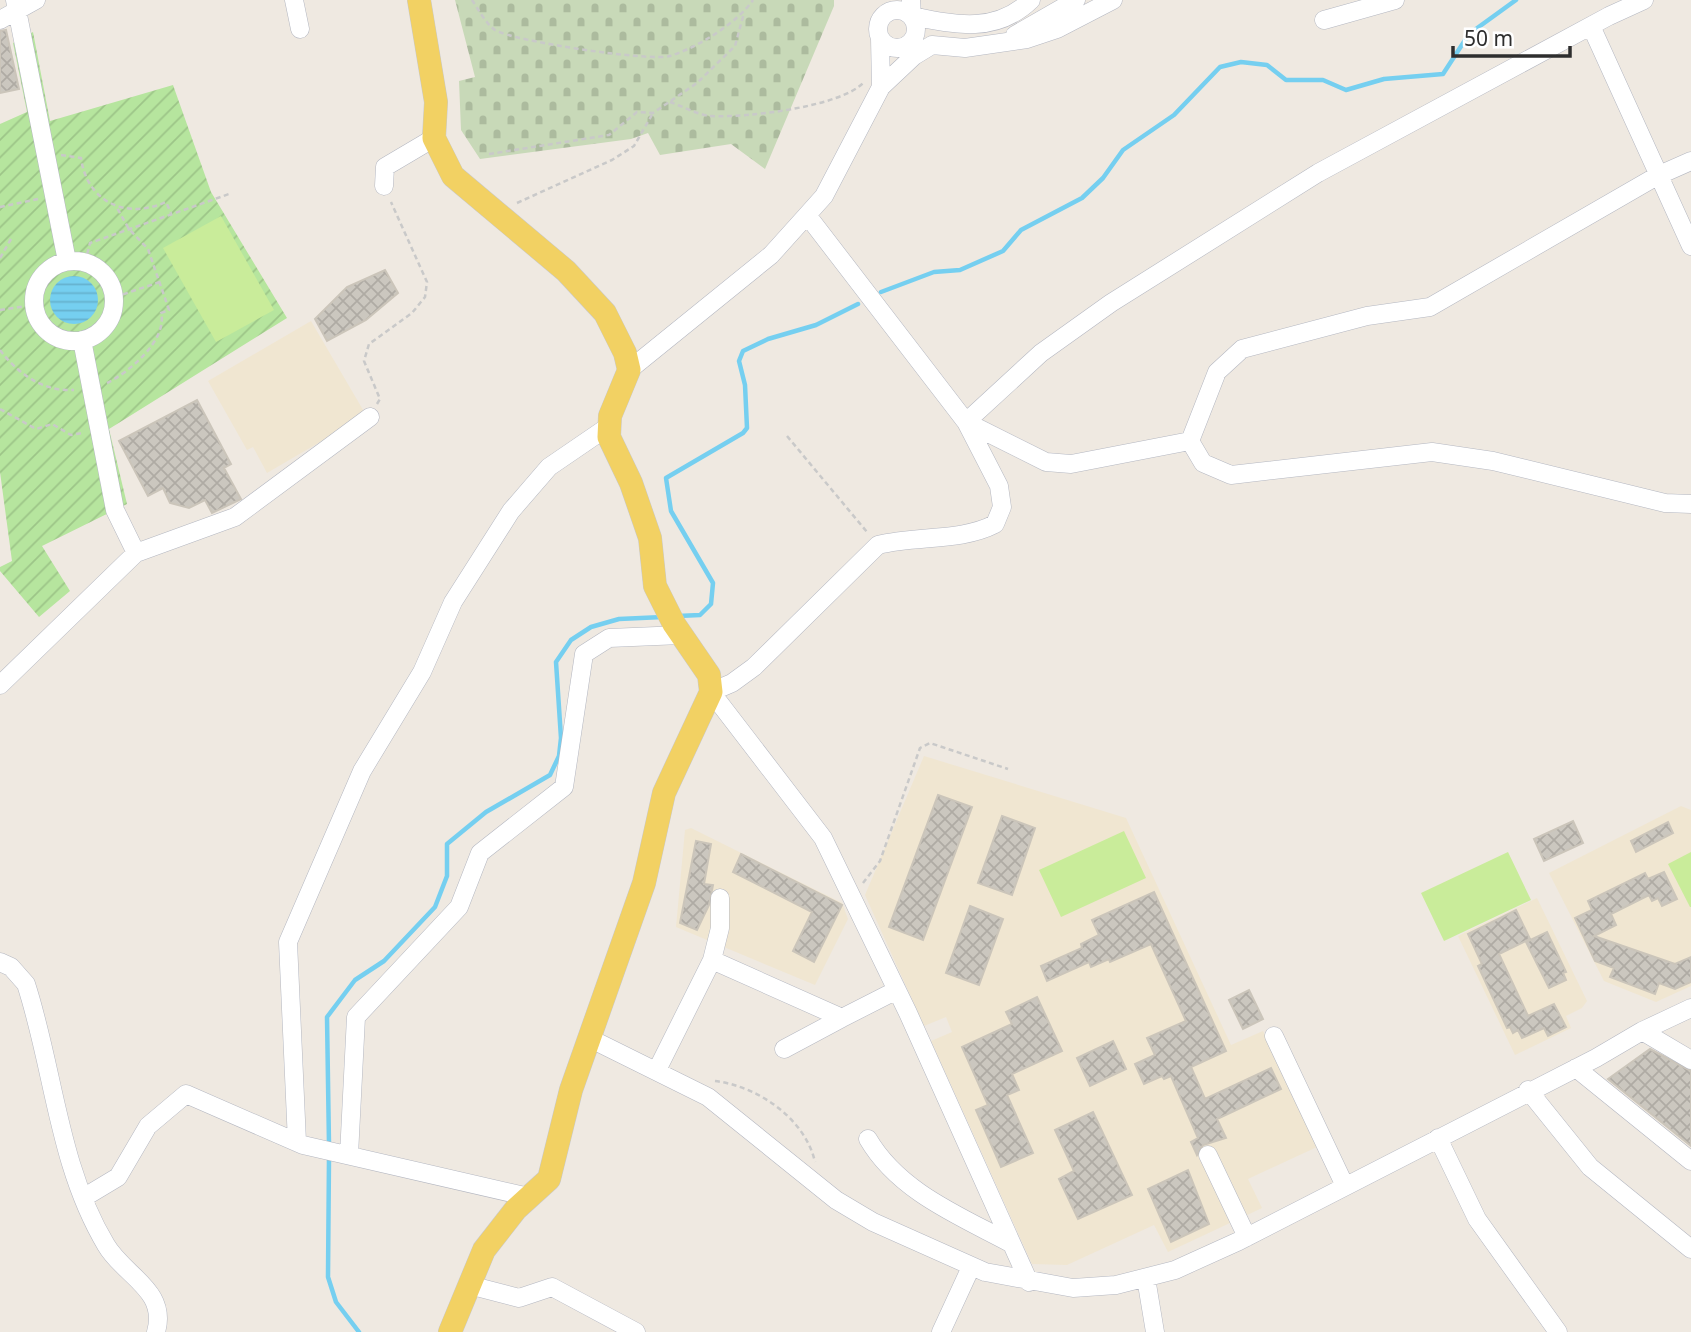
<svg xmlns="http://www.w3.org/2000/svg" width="1691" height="1332" font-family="'Noto Sans',sans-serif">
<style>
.education{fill:#f0e6d1}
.cemetery{fill:url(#cemetery-stones)}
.garden{fill:url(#garden-furrows)}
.pitch{fill:#c9ec9a}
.water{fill:url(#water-rules)}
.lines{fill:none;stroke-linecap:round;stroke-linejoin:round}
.stream{stroke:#75cff0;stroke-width:4.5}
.building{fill:url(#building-cross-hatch);stroke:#cbc5ba;stroke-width:2}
.minor-casing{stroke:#b4b7c1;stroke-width:19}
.major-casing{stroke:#c9c9c9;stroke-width:24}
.path{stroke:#c9c9c9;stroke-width:2.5;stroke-dasharray:5 3.5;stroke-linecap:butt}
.minor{stroke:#fff;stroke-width:18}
.major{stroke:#f2d163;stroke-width:23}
</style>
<defs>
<pattern id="cemetery-stones" width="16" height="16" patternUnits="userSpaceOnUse" patternTransform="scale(1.75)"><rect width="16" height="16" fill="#c8d9b8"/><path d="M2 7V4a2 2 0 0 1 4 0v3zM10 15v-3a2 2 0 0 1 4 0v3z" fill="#acbb9e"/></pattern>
<pattern id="garden-furrows" width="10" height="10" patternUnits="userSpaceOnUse" patternTransform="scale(1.75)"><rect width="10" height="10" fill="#b6e59e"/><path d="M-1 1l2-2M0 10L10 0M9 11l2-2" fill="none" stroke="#9dc588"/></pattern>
<pattern id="water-rules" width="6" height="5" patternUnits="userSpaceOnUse" patternTransform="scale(1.75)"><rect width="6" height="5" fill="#75cff0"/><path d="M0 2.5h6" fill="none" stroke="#66b2ce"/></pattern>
<pattern id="building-cross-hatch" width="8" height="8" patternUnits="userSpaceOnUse" patternTransform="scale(1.75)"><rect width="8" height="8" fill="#cbc7bf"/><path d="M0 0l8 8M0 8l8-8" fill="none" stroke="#afaba4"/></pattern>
</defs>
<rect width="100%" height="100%" fill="#efe9e1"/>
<path class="education" d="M 311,321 L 366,415 L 267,473 L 253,447 L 247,450 L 208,381 Z
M 924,756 L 1126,818 L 1231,1045 L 1263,1031 L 1317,1147 L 1248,1179 L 1262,1208 L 1168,1252 L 1154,1225 L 1067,1265 L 1032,1264 L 931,1041 L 952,1032 L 946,1017 L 924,1026 L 865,895 Z
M 1681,806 L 1691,810 L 1691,986 L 1656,1002 L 1604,981 L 1549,873 Z
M 691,828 L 842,903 L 848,919 L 815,985 L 676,927 L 685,830 Z
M 1537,898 L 1587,1001 L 1582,1008 L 1566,1016 L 1571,1028 L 1515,1055 L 1458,936 Z"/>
<path class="cemetery" d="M 455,0 L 834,0 L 834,6 L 765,169 L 731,144 L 660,155 L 648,133 L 631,139 L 480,159 L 461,130 L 459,81 L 475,77 Z"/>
<path class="garden" d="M 33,32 L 50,121 L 173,85 L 211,192 L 287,318 L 109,429 L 127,504 L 42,546 L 70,591 L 39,617 L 0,571 L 0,567 L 12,561 L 0,472 L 0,124 L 27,112 L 13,43 Z"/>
<path class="pitch" d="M 221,216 L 274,310 L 216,342 L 163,248 Z
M 1124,831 L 1146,878 L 1061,917 L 1039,870 Z
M 1508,852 L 1531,900 L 1444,941 L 1421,893 Z
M 1691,852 L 1691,907 L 1690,907 L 1668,864 Z"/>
<path class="water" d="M50 300a24 24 0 1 1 48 0a24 24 0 1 1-48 0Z"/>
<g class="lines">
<path class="stream" d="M 881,292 L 934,272 L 960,270 L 1003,251 L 1021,230 L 1082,198 L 1103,178 L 1123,150 L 1174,115 L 1220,67 L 1241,62 L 1267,65 L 1286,80 L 1323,80 L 1346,90 L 1384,79 L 1443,74 L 1469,34 L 1516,0
M 678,616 L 700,615 L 711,604 L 713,583 L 671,511 L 666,478 L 743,433 L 747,428 L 745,385 L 739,361 L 743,351 L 768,339 L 816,325 L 858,304
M 329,1145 L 327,1017 L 355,980 L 384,961 L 435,907 L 447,876 L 447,844 L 486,812 L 550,775 L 559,756 L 561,738 L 556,662 L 571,640 L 591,627 L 619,619 L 663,617
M 329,1157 L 328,1277 L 336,1302 L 359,1332"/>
</g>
<path class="building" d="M 6,30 L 19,89 L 0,93 L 0,31 Z
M 385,270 L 398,293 L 366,320 L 327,341 L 315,319 L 347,287 Z
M 197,400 L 231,464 L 224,468 L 241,499 L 212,513 L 205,500 L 189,508 L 170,503 L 163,488 L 148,496 L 119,441 Z
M 938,795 L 972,807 L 923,940 L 889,927 Z
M 1002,816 L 1035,828 L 1012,895 L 978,883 Z
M 1573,821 L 1583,843 L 1544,861 L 1534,839 Z
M 1668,822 L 1673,833 L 1636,852 L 1631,841 Z
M 696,841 L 711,844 L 704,884 L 713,885 L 709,905 L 697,930 L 680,923 Z
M 741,854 L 842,905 L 814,962 L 793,951 L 812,912 L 733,872 Z
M 1664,872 L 1677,899 L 1662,906 L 1658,898 L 1652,901 L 1649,895 L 1611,914 L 1616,925 L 1594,936 L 1675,964 L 1691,957 L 1691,982 L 1675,989 L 1659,983 L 1655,994 L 1610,977 L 1614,968 L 1595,961 L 1575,918 L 1592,910 L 1588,901 L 1645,873 L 1648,879 Z
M 1154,892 L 1226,1051 L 1191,1067 L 1205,1099 L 1271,1068 L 1281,1089 L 1217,1119 L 1226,1138 L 1203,1145 L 1197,1155 L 1191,1142 L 1198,1138 L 1171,1076 L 1164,1079 L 1162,1076 L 1144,1084 L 1135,1064 L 1155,1055 L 1147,1038 L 1186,1021 L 1151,944 L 1110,962 L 1109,959 L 1091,967 L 1089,962 L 1047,981 L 1041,966 L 1082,948 L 1081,944 L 1099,935 L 1092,920 Z
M 970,906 L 1003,919 L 979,985 L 946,973 Z
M 1516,910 L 1530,939 L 1499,954 L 1528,1016 L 1554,1004 L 1566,1027 L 1548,1036 L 1544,1028 L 1522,1038 L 1518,1030 L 1513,1033 L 1510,1027 L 1507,1028 L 1478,966 L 1482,964 L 1468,934 Z
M 1547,932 L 1566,972 L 1563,973 L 1566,980 L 1549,988 L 1526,942 Z
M 1249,990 L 1263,1019 L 1243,1029 L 1229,1000 Z
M 1037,997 L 1062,1051 L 1012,1074 L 1019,1090 L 1007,1095 L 1033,1153 L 1001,1167 L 976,1110 L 988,1105 L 962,1047 L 1012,1024 L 1006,1012 Z
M 1113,1041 L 1126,1069 L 1090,1086 L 1077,1058 Z
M 1650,1049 L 1691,1071 L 1691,1146 L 1608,1079 Z
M 1093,1112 L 1132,1195 L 1078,1219 L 1059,1179 L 1074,1171 L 1055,1130 Z
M 1188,1170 L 1209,1224 L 1171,1242 L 1148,1189 Z"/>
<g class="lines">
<g class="minor-casing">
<path id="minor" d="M 15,0 L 67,261
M 294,0 L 300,29
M 911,0 L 912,16 C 955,25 996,34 1031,0
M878 29a19 19 0 1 1 38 0a19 19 0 1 1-38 0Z
M 0,20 L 36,0
M 1324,20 L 1395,0
M 1591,26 L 1691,246
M 1015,35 L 1076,0
M 880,38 L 881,87
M 384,186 L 385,167 L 434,138
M 807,215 L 966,422 L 999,486 L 1002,507 L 995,524 C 960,542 916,535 878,545 L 754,667 L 732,683 L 711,692 L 823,838 L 908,1013 L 1029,1282
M34 301a40 40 0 1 1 80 0a40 40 0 1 1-80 0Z
M 82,340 L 115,510 L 136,553
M 629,370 L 771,255 L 807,215 L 824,196 L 881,87 L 914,56 L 932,45 L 965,48 L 1027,39 L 1057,29 L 1113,0
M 966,422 L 1041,353 L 1111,303 L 1318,173 L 1609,16 L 1644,0
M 966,422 L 1046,462 L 1071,464 L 1190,441
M 1190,441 L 1217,372 L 1242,349 L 1367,316 L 1430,307 L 1657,176 L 1691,161
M 1190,441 L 1203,463 L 1231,475 L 1432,452 L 1493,461 L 1665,503 L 1691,504
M 0,685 L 136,553 L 235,517 L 370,417
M 712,960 L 720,928 L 720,898
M 0,962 L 11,967 L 26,984 C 54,1070 58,1165 106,1245 C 124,1276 168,1290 156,1332
M 1642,1031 L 1691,1060
M 1274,1036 L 1345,1186
M 589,1038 L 708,1097 L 836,1200 L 873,1222 L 985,1272 L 1073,1288 L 1116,1285 L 1175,1270 L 1239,1241 L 1596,1058 L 1642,1031 L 1691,1008
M 784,1049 L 842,1018
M 1576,1068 L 1691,1161
M 657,1070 L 712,960 L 842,1018 L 897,990
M 1528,1090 L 1590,1167 L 1691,1249
M 1438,1138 L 1477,1219 L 1558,1332
M 868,1139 C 899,1192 960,1216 1012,1244
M 297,1142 L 288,942 L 362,771 L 422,672 L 453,602 L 511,511 L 549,467 L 609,426
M 349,1155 L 356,1017 L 459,907 L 480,853 L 564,787 L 584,654 L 609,638 L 681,635
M 1208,1155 L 1247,1237
M 83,1198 L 118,1177 L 148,1126 L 186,1094 L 303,1145 L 529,1197
M 1146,1278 L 1155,1332
M 469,1285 L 519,1298 L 552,1287 L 636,1332
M 941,1332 L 971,1267"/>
</g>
<g class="major-casing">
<path id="major" d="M 419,0 L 436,102 L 434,138 L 453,176 L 566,271 L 605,313 L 625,353 L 629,370 L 610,416 L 609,437 L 631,483 L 650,538 L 655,586 L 674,624 L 709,675 L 711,692 L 664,793 L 644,883 L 571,1090 L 549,1179 L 516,1209 L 484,1250 L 450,1332"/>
</g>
<path class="path" d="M 472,0 C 478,9 487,25 495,30 C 512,41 651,62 670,56 C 698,47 736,24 753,0
M 670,102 C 682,106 698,115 711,116 C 744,118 842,107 864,82
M 489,154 L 609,135 L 637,112 L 653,113 L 697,83 L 735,46 L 744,13
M 61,155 L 81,158 C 87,202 126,220 166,202 L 171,213
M 517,203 L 612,160 L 634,146 L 653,113
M 0,207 L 38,199
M 0,258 L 11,239
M 85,262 L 90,243 L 229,194
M 115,297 L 160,282
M 0,310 L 34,305
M 0,350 C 17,373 43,392 74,390
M 107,383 C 128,373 168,340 161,313 L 169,310 L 148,249 L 129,229 L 117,208
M 377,404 L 380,399 L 364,361 L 369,344 L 412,313 L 425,297 L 427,282 L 391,202
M 0,409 L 36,429 L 52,424 L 71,435 L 82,433
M 787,436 L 867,532
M 863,883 L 880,861 L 920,748 L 930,743 L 1008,769
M 715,1081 C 757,1086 805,1118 815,1162"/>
<use href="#minor" class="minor"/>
<use href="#major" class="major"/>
</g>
<path d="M1453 46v10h117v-10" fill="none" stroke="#2e2e2e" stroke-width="3.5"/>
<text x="1464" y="46" font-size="21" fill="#2e2e2e" stroke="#ffffff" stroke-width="5" paint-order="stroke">50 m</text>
</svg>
